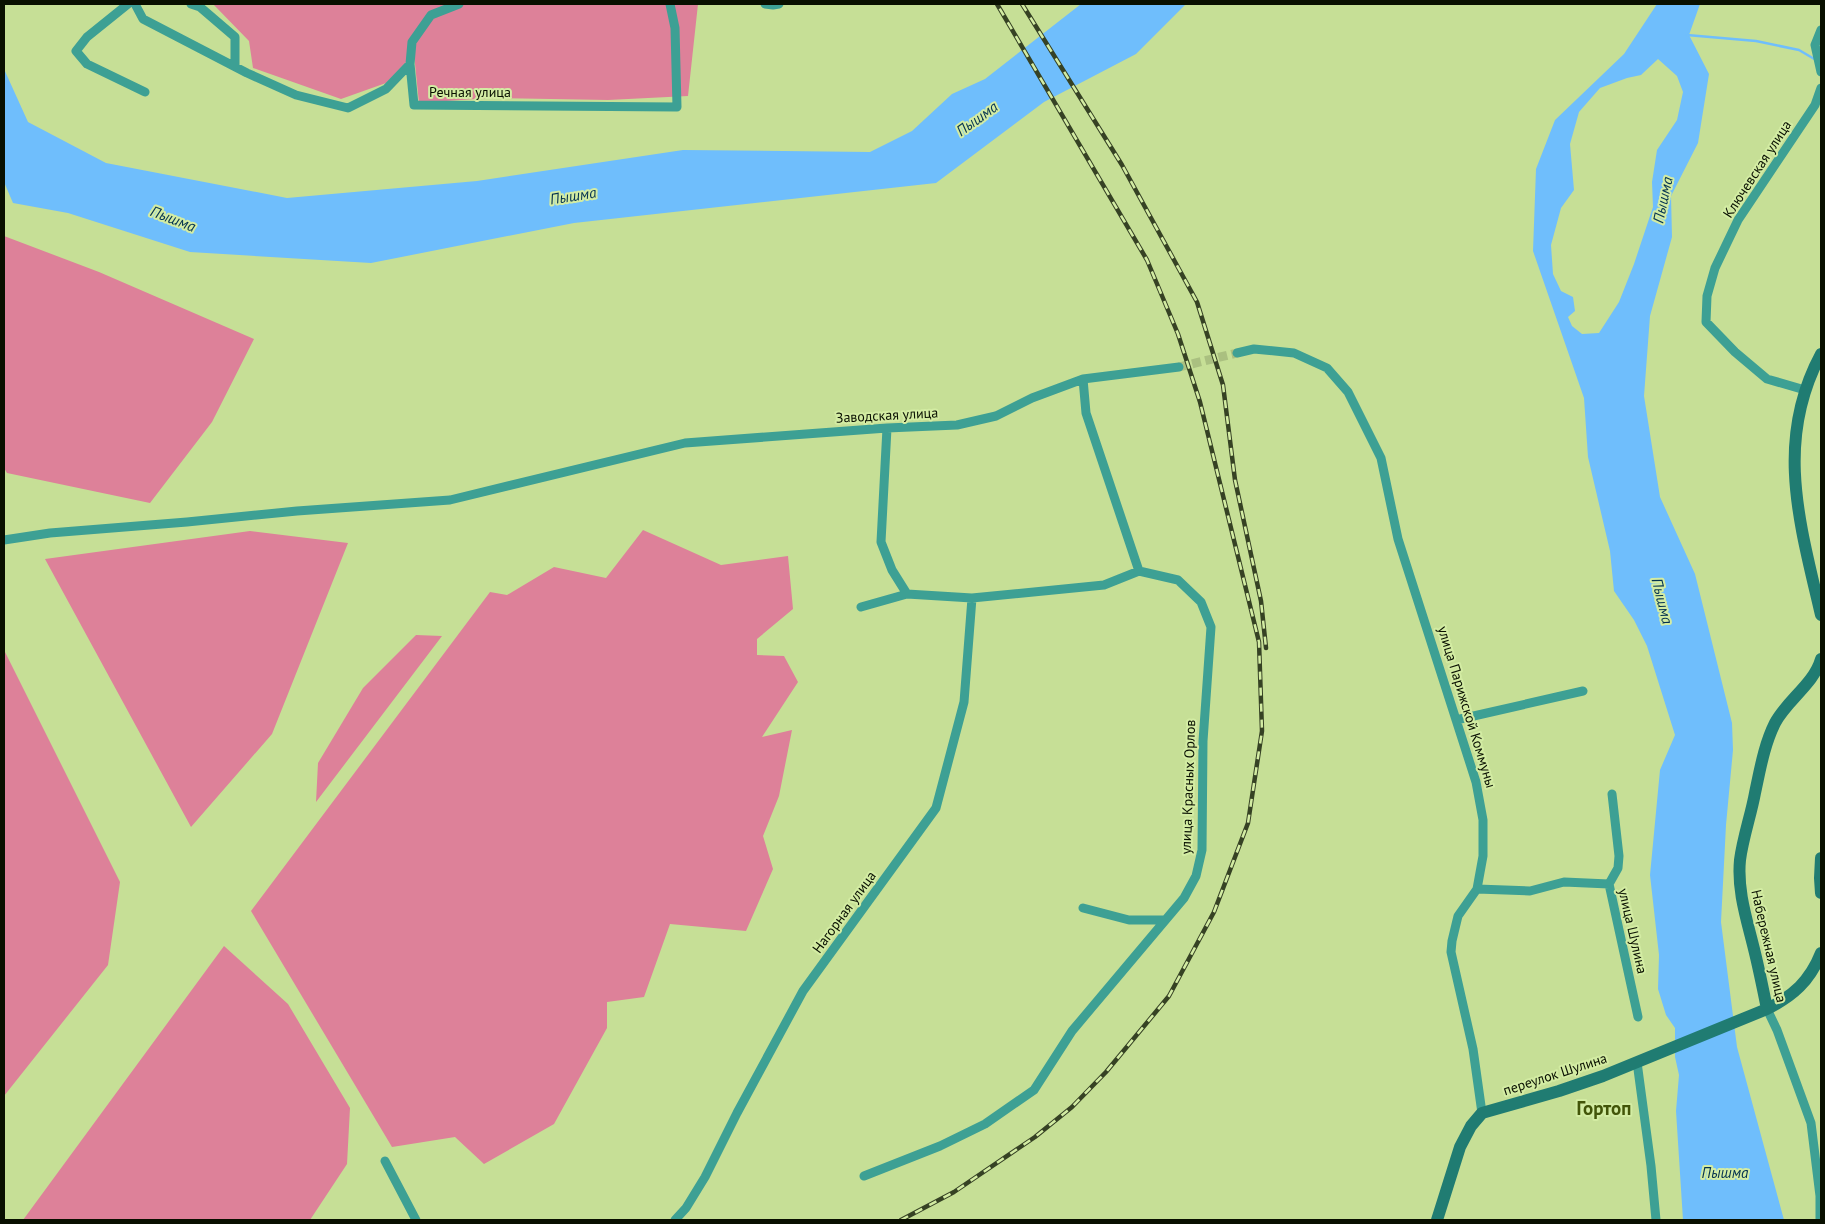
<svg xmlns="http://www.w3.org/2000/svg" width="1825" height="1224" font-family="'PT Sans',sans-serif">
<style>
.green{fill:#dd8199}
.water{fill:#6fbefc;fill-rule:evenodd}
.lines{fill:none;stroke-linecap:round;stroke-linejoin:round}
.stream{stroke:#6fbefc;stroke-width:2.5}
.street-tunnel{stroke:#aac080;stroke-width:9;stroke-dasharray:9 4.5;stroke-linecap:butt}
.street{stroke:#3da094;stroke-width:9}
.secondary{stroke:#207c72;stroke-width:12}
.rail-casing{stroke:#364224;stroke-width:4.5}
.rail{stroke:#d3eca3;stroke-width:2.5;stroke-dasharray:8;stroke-linecap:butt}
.labels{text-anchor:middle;stroke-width:4;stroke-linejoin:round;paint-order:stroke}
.street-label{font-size:14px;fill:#091000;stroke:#d3eca3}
.water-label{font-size:15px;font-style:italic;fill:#043250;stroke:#d3eca3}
.district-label{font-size:19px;font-weight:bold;fill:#425509;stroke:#d3eca3}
</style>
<rect width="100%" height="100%" fill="#c6df96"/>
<path class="green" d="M 213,4 L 698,4 L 688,96 L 608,100 L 489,98 L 419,103 L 414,54 L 386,83 L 341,99 L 253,68 L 249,41 Z
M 4,236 L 99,272 L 254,339 L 212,422 L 150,503 L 7,473 L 4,468 Z
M 643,530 L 721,565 L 788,556 L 793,609 L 757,639 L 757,655 L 784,656 L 798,682 L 762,737 L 792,730 L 779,796 L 763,836 L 773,869 L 746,931 L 670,924 L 644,997 L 607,1002 L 607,1028 L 554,1124 L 484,1164 L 455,1137 L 392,1147 L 251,911 L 490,592 L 507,595 L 554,567 L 606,578 Z
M 250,531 L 348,543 L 272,734 L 191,827 L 45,559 Z
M 416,635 L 442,636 L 316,802 L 318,763 L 363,688 Z
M 4,650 L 120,882 L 108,965 L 4,1096 Z
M 224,946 L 288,1004 L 350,1108 L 347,1164 L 310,1220 L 23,1220 Z"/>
<path class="water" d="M 1081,4 L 1186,4 L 1136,54 L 1044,102 L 936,183 L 574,223 L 371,263 L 190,252 L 68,213 L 13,203 L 4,182 L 4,69 L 28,122 L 106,163 L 287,198 L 477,181 L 683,150 L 870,152 L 912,131 L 952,94 L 985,79 Z
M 1657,4 L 1700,4 L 1689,35 L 1709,74 L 1698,143 L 1671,196 L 1672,237 L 1650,316 L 1644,396 L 1660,497 L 1695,574 L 1732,723 L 1733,750 L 1726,825 L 1721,922 L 1737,1047 L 1784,1220 L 1683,1220 L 1676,1111 L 1679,1075 L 1675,1057 L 1675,1028 L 1666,1015 L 1658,989 L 1659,955 L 1650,875 L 1660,770 L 1675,735 L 1647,646 L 1634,620 L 1614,591 L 1610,551 L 1588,457 L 1584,398 L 1533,251 L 1536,169 L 1555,120 L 1624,54 ZM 1658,59 L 1677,76 L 1683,92 L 1677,120 L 1657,150 L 1652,182 L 1653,207 L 1634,264 L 1619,302 L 1599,333 L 1582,334 L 1572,326 L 1568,317 L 1575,311 L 1573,297 L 1561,291 L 1553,274 L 1551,245 L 1561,208 L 1574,190 L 1570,144 L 1579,112 L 1600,88 L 1627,78 L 1641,75 Z"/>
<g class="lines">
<path class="stream" d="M 1687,35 L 1756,41 L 1799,50 L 1816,60"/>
<path class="street-tunnel" d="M 1179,367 L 1237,353"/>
<path class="street" d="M 128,4 L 87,37 L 76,51 L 87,64 L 145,92
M 135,4 L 143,19 L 247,73 L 296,95 L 348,108 L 386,89 L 410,64 L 414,105 L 677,107 L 675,28 L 670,4
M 191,4 L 200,7 L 235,37 L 235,66
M 765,4 L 773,5 L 779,4
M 1821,30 L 1815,45 L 1821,72
M 410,64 L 412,42 L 431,15 L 459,4
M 1237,353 L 1254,349 L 1294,353 L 1327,368 L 1348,392 L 1381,458 L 1398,539 L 1476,782 L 1483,820 L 1483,856 L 1477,889 L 1458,916 L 1452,941 L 1451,952 L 1473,1049 L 1482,1113
M 1805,390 L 1767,379 L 1735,352 L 1706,322 L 1707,296 L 1715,268 L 1738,220 L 1815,105 L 1821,88
M 887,428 L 881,542 L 892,570 L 907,594
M 4,540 L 50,533 L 187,522 L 297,511 L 450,500 L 685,443 L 887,428 L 957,425 L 996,416 L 1032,398 L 1083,379 L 1179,367
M 861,607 L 907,594 L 972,598 L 1104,585 L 1139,571
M 1456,720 L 1583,691
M 1612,794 L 1619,856 L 1618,868 L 1609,884 L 1638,1017
M 1477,889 L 1530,891 L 1564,882 L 1609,884
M 1083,908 L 1129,920 L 1164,920
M 1767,1009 L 1777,1030 L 1811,1123 L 1820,1196 L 1820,1220
M 1637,1062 L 1651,1166 L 1656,1220
M 385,1161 L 416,1220
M 864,1176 L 940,1146 L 985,1124 L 1034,1090 L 1072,1031 L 1184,898 L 1196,876 L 1202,850 L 1203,741 L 1211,627 L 1201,602 L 1178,580 L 1139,571 L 1086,413 L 1083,379
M 675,1220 L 686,1208 L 705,1177 L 737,1113 L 803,991 L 936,808 L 964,702 L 972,598"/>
<path class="secondary" d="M 1821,354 C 1774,441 1800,524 1821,615
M 1821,858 L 1820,878 L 1821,893
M 1767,1009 C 1763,989 1759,969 1754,949 C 1747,920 1737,891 1740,860 C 1743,837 1751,815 1755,793 C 1760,770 1764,745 1775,723 C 1787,700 1814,684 1821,659
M 1437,1220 L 1460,1147 L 1471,1126 L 1482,1113 L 1559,1091 L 1603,1076 L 1767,1009 C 1793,996 1810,981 1821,953"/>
<g class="rail-casing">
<path id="rail" d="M 1022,4 L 1122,165 L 1197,302 L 1223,385 L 1235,480 L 1261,601 L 1266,648
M 901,1220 L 954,1192 L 1035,1137 L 1072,1107 L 1106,1072 L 1169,996 L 1214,912 L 1248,823 L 1262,731 L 1259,642 L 1200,402 L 1178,334 L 1147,260 L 997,4"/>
</g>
<use href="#rail" class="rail"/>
</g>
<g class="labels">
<g class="street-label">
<text x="470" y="97">Речная улица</text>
<text transform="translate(1757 169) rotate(-57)" y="5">Ключевская улица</text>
<text transform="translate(887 415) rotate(-3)" y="5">Заводская улица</text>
<text transform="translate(1467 707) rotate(73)" y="5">улица Парижской Коммуны</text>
<text transform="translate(1188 787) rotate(-88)" y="5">улица Красных Орлов</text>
<text transform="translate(844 912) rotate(-54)" y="5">Нагорная улица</text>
<text transform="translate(1633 931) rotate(77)" y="5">улица Шулина</text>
<text transform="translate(1769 946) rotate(77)" y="5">Набережная улица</text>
<text transform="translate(1555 1074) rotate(-18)" y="5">переулок Шулина</text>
</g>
<g class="water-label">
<text transform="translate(977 119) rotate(-36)" y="5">Пышма</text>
<text transform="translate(573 196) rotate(-9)" y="5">Пышма</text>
<text transform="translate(1663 200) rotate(-78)" y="5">Пышма</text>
<text transform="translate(173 219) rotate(21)" y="5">Пышма</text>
<text transform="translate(1662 601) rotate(76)" y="5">Пышма</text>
<text x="1725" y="1178">Пышма</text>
</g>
<g class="district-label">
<text x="1604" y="1115">Гортоп</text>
</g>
</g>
<rect width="1825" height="1224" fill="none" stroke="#091000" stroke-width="10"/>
</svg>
